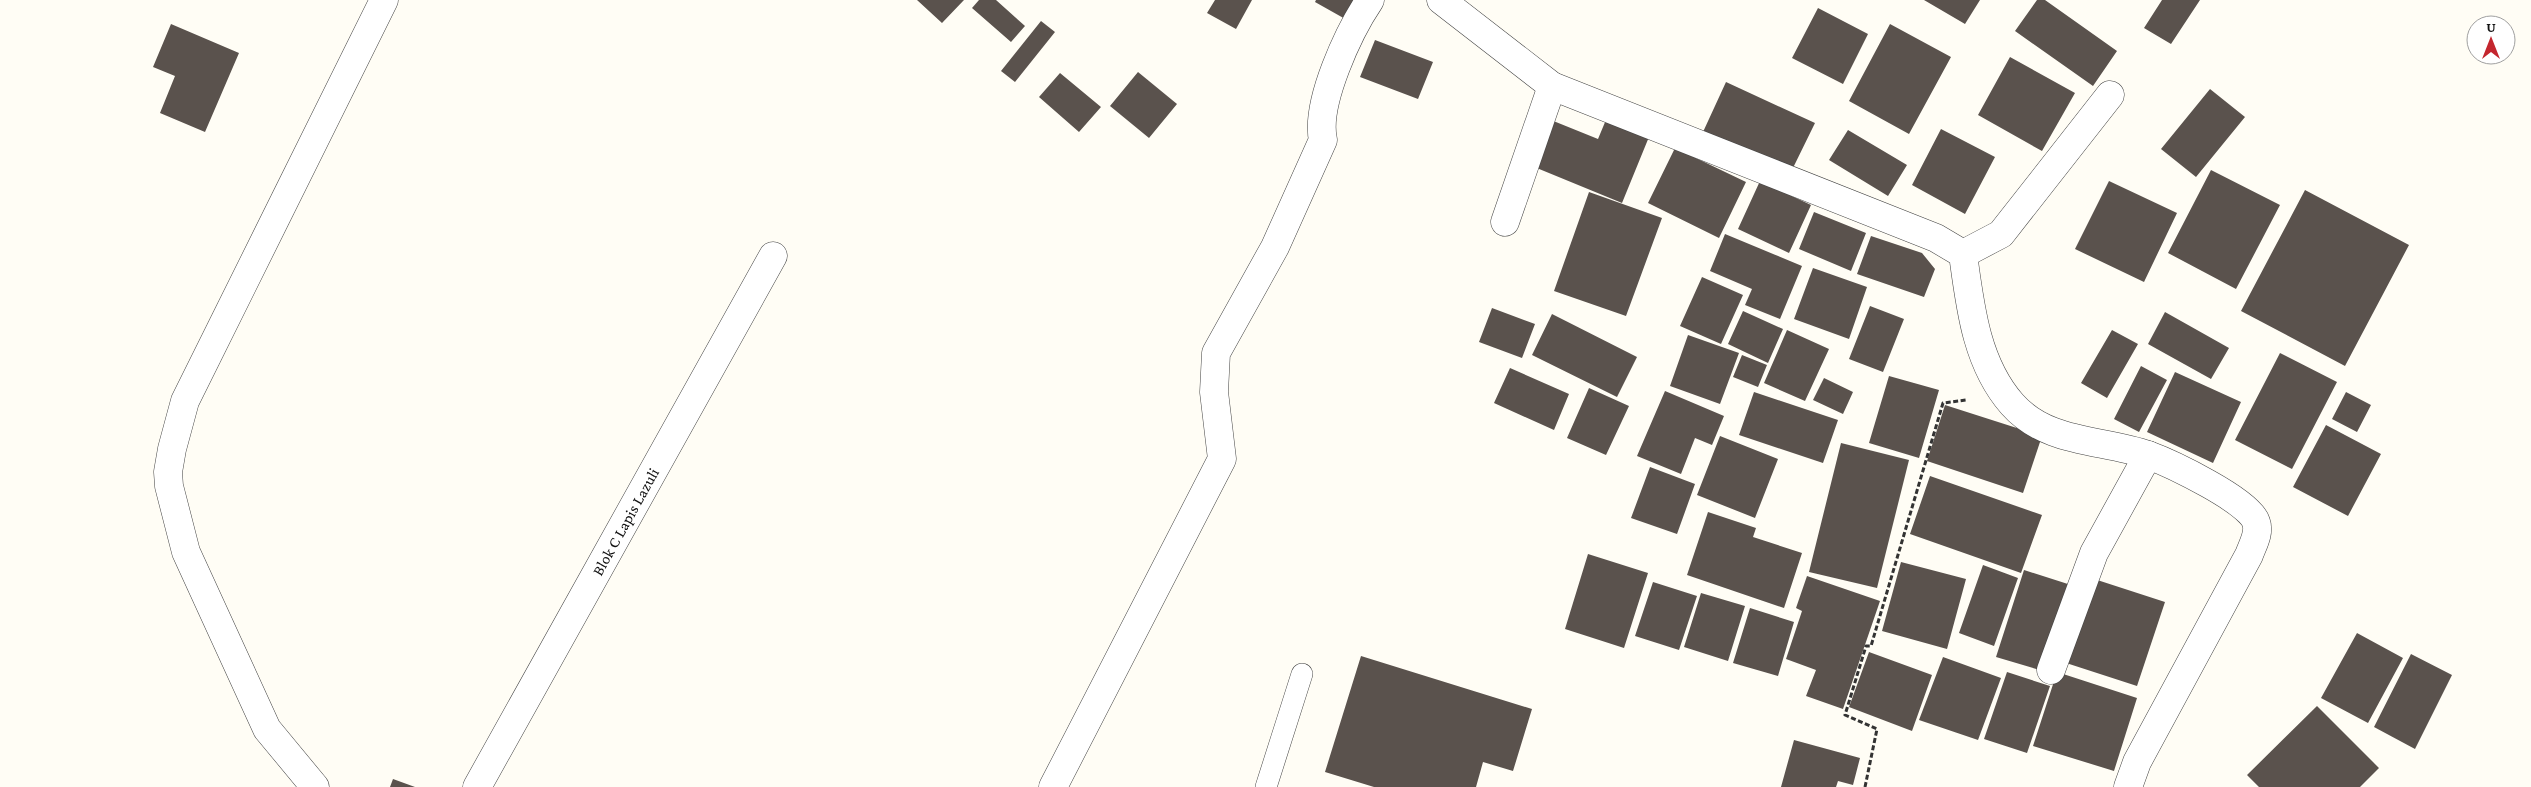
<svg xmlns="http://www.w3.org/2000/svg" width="2531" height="787" font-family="'Crimson Pro',serif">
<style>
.building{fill:#5a524d}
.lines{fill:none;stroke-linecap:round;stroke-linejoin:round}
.service-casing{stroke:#444;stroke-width:22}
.minor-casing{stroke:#444;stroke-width:29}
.path{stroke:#333;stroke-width:3;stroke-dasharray:5 2.5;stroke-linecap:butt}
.service{stroke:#fff;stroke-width:21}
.minor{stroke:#fff;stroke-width:28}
.labels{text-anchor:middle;stroke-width:5;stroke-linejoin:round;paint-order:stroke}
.street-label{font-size:16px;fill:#111;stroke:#fff}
</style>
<rect width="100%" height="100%" fill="#fffdf5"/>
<path class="building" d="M 917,0 L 964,0 L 942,23 Z
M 979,0 L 996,0 L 1025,26 L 1011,42 L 972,8 Z
M 1215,0 L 1252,0 L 1236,29 L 1207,13 Z
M 1316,0 L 1358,0 L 1347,20 L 1315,2 Z
M 1924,0 L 1980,0 L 1965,24 Z
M 2037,0 L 2045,0 L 2117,51 L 2093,86 L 2015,31 Z
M 2162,0 L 2200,0 L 2171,44 L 2144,28 Z
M 1818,8 L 1868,34 L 1843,84 L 1792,58 Z
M 1041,21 L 1055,32 L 1015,82 L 1001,71 Z
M 171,24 L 239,53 L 205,132 L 160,113 L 175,76 L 153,67 Z
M 1890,24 L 1951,57 L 1909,134 L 1849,101 Z
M 1375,40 L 1433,62 L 1418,99 L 1360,77 Z
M 2010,57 L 2075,93 L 2042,151 L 1978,115 Z
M 1138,72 L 1177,104 L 1149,138 L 1110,106 Z
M 1060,73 L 1101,107 L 1079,132 L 1039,97 Z
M 1726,82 L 1815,123 L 1791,172 L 1703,132 Z
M 2210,89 L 2245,117 L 2196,177 L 2161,149 Z
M 1608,115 L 1651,132 L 1622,203 L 1527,164 L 1546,118 L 1598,139 Z
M 1941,129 L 1995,157 L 1965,214 L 1912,185 Z
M 1848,130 L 1907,165 L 1888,196 L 1829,160 Z
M 1675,148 L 1746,182 L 1719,238 L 1648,203 Z
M 2211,170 L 2280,205 L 2236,289 L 2168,253 Z
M 1760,181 L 1811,205 L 1789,253 L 1738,229 Z
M 2109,181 L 2177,213 L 2144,282 L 2075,249 Z
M 2305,190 L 2409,245 L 2345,366 L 2241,311 Z
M 1589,192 L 1662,218 L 1626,316 L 1554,291 Z
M 1814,212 L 1866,233 L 1851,271 L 1799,249 Z
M 1725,234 L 1802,266 L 1780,319 L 1745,305 L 1752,289 L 1710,271 Z
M 1871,236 L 1922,253 L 1935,269 L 1924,297 L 1857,274 Z
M 1813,268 L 1867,287 L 1849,339 L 1794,319 Z
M 1702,277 L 1743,295 L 1721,344 L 1680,326 Z
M 1870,306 L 1904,319 L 1883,372 L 1849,359 Z
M 1492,308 L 1535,324 L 1522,358 L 1479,342 Z
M 1743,311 L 1783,329 L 1768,363 L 1728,344 Z
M 2165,312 L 2229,348 L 2211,379 L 2148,344 Z
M 1552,314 L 1637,357 L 1617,397 L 1532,355 Z
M 1787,330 L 1829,349 L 1805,401 L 1764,383 Z
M 2112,330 L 2138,344 L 2107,398 L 2081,383 Z
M 1688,335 L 1739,353 L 1720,404 L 1670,386 Z
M 2280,353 L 2337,382 L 2292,469 L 2235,440 Z
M 1742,355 L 1767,365 L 1758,387 L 1733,377 Z
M 2141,366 L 2167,380 L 2139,432 L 2114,419 Z
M 1510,368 L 1569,394 L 1554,430 L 1494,403 Z
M 2175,372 L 2241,402 L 2213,463 L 2147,432 Z
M 1889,376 L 1939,390 L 1919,458 L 1869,443 Z
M 1824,378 L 1853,392 L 1843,414 L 1813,400 Z
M 1589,388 L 1629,406 L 1606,455 L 1567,438 Z
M 1665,391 L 1724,416 L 1712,445 L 1695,438 L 1681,474 L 1637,456 Z
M 1754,392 L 1838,420 L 1823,463 L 1739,435 Z
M 2346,392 L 2371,405 L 2357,432 L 2332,419 Z
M 1945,405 L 2042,436 L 2023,493 L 1927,461 Z
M 2326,425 L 2381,454 L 2348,516 L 2293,487 Z
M 1720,436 L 1778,459 L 1755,518 L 1697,495 Z
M 1841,443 L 1909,460 L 1877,588 L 1809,572 Z
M 1650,467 L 1695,484 L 1677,534 L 1631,518 Z
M 1930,476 L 2042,515 L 2021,573 L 1910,534 Z
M 1708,512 L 1756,528 L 1753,537 L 1802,553 L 1784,608 L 1687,575 Z
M 1588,554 L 1648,573 L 1624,648 L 1565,629 Z
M 1901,562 L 1966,579 L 1947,649 L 1882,631 Z
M 1983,565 L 2018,578 L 1994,646 L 1959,633 Z
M 2024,570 L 2071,585 L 2043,671 L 1996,657 Z
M 1807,576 L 1880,601 L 1843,709 L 1806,696 L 1816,670 L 1786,659 L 1802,611 L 1796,608 Z
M 2088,577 L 2165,602 L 2137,686 L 2060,661 Z
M 1653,582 L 1697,596 L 1679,650 L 1635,636 Z
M 1701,593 L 1745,606 L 1728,661 L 1684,647 Z
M 1750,608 L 1794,622 L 1778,676 L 1733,663 Z
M 2357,633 L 2403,658 L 2368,723 L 2321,698 Z
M 1869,652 L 1932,675 L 1912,731 L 1849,707 Z
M 2411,654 L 2452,675 L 2415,749 L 2374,727 Z
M 1361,656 L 1532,709 L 1513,771 L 1483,762 L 1476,787 L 1374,787 L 1325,772 Z
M 1943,657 L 2001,678 L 1978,740 L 1919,720 Z
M 2007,672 L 2050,686 L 2027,753 L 1984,739 Z
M 2057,672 L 2137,698 L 2114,771 L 2033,746 Z
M 2317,706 L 2379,768 L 2360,787 L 2259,787 L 2247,775 Z
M 1794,740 L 1860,758 L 1853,785 L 1838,781 L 1836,787 L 1781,787 Z
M 393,779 L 415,787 L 390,787 Z"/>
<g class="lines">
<g class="service-casing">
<path id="service" d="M 1266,787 L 1302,674"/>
</g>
<g class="minor-casing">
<g id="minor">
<path d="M 1441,0 L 1552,86 L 1936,238 L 1963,254 C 1970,306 1976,363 2012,404 C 2047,444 2102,439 2148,455 C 2170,463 2250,501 2256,522 C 2260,533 2253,544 2249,555 L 2137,762 L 2128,787"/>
<path d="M 1505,222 L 1552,86"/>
<path d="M 1963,254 L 2001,234 L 2110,95"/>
<path d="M 2051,670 L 2094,553 L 2148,455"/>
<path d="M 315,787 L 267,729 L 186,552 L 169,486 L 168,472 L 172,449 L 185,401 L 384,0"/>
<path id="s1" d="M 477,787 L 773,256"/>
<path d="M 1053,787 L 1222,459 L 1214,392 L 1216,353 L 1275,247 L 1323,140 C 1315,103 1349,31 1370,0"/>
</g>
</g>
<path class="path" d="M 1865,787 L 1877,729 L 1845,715 L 1866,646 L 1871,646 L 1943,403 L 1966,400"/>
<use href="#service" class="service"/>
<use href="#minor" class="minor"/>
</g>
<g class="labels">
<g class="street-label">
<text dy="6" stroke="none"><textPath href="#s1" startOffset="304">Blok C Lapis Lazuli</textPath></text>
</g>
</g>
<g transform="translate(2491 40)"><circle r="24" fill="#ffffff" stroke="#a0a0a0"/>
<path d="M0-4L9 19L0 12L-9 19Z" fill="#c4262e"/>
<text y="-8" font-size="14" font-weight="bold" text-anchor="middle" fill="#111111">U</text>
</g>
</svg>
